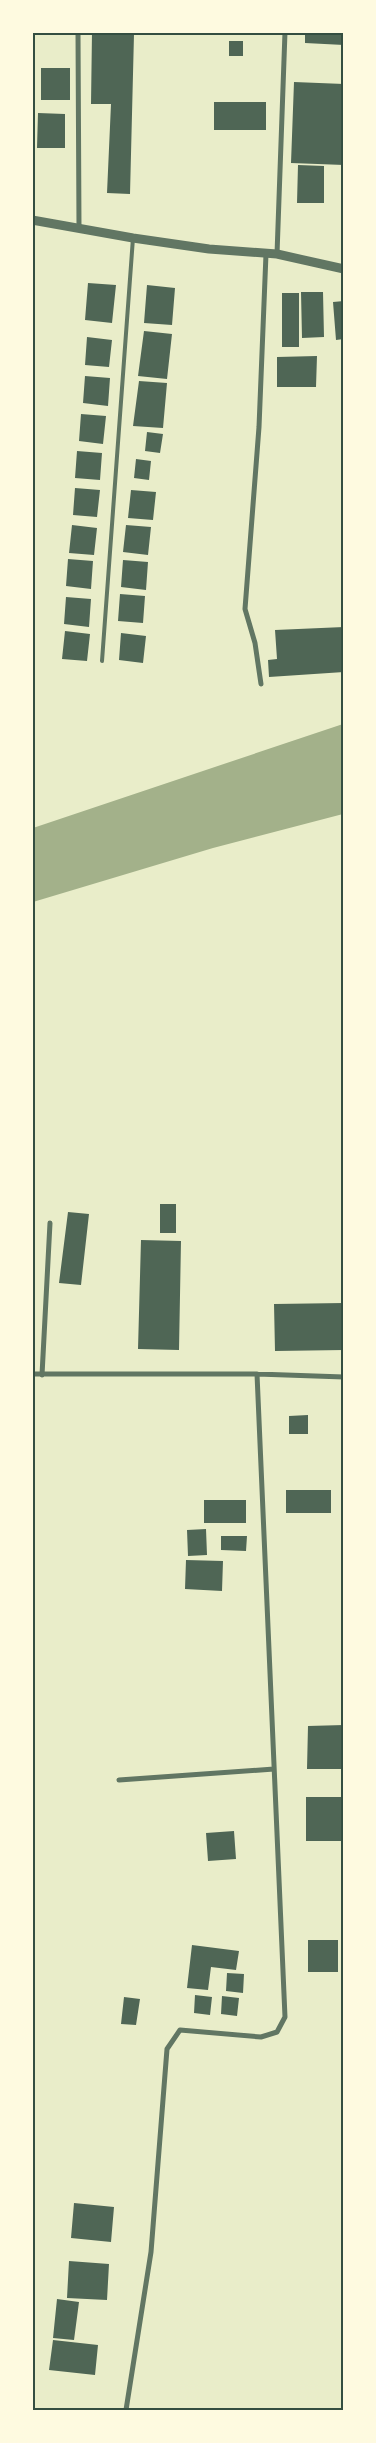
<svg xmlns="http://www.w3.org/2000/svg" width="376" height="2443" font-family="Jost,sans-serif">
<style>
.water{fill:#a3b18a}
.building{fill:#4f6655}
.lines{fill:none;stroke-linecap:round;stroke-linejoin:round}
.service{stroke:#617663;stroke-width:4}
.minor{stroke:#617663;stroke-width:5}
.tertiary{stroke:#617663;stroke-width:9}
.neatline{fill:none;stroke:#344e41;stroke-width:2}
</style>
<rect width="100%" height="100%" fill="#e9edc9"/>
<path class="water" d="M 343,724 L 343,814 L 213,848 L 33,902 L 33,828 Z"/>
<path class="building" d="M 92,32 L 134,34 L 130,194 L 107,193 L 111,104 L 91,104 Z
M 305,32 L 344,32 L 344,45 L 305,43 Z
M 32,36 L 35,36 L 34,57 L 32,57 Z
M 229,41 L 243,41 L 243,56 L 229,56 Z
M 41,68 L 70,68 L 70,100 L 41,100 Z
M 294,82 L 344,84 L 344,165 L 291,163 Z
M 214,102 L 266,102 L 266,130 L 214,130 Z
M 38,113 L 65,114 L 65,148 L 37,148 Z
M 298,165 L 324,166 L 324,203 L 297,203 Z
M 88,283 L 116,285 L 112,323 L 85,320 Z
M 147,285 L 175,288 L 172,325 L 144,323 Z
M 301,292 L 323,292 L 324,337 L 302,338 Z
M 282,293 L 299,293 L 299,347 L 282,347 Z
M 344,301 L 344,339 L 336,340 L 333,302 Z
M 144,331 L 172,334 L 167,379 L 138,376 Z
M 87,337 L 112,340 L 109,367 L 85,365 Z
M 317,356 L 316,387 L 277,387 L 277,357 Z
M 85,376 L 110,378 L 108,406 L 83,403 Z
M 139,381 L 167,383 L 163,428 L 133,426 Z
M 81,414 L 106,416 L 103,444 L 79,441 Z
M 147,432 L 163,434 L 160,453 L 145,451 Z
M 77,451 L 102,453 L 100,480 L 75,478 Z
M 136,459 L 151,461 L 149,480 L 134,478 Z
M 75,488 L 100,490 L 97,517 L 73,515 Z
M 131,490 L 156,492 L 153,520 L 128,518 Z
M 72,525 L 97,528 L 94,555 L 69,553 Z
M 126,525 L 151,527 L 148,555 L 123,552 Z
M 68,559 L 93,561 L 91,589 L 66,586 Z
M 123,560 L 148,562 L 146,590 L 121,587 Z
M 120,594 L 145,596 L 143,623 L 118,621 Z
M 66,597 L 91,599 L 89,627 L 64,624 Z
M 344,627 L 344,672 L 269,677 L 268,660 L 277,659 L 275,630 Z
M 65,631 L 90,634 L 87,661 L 62,659 Z
M 121,633 L 146,636 L 143,663 L 119,660 Z
M 160,1204 L 176,1204 L 176,1233 L 160,1233 Z
M 68,1212 L 89,1214 L 81,1285 L 59,1283 Z
M 141,1240 L 181,1241 L 179,1350 L 138,1349 Z
M 344,1303 L 344,1350 L 275,1351 L 274,1304 Z
M 308,1415 L 308,1434 L 289,1434 L 289,1416 Z
M 286,1490 L 331,1490 L 331,1513 L 286,1513 Z
M 204,1500 L 246,1500 L 246,1523 L 204,1523 Z
M 206,1529 L 207,1555 L 188,1556 L 187,1530 Z
M 221,1536 L 247,1536 L 246,1551 L 221,1550 Z
M 186,1560 L 223,1561 L 222,1591 L 185,1589 Z
M 344,1725 L 344,1769 L 307,1769 L 308,1726 Z
M 306,1797 L 344,1797 L 344,1841 L 306,1841 Z
M 234,1831 L 236,1859 L 208,1861 L 206,1833 Z
M 308,1940 L 338,1940 L 338,1972 L 308,1972 Z
M 192,1945 L 239,1951 L 236,1970 L 211,1967 L 208,1990 L 187,1988 Z
M 227,1973 L 244,1974 L 243,1993 L 226,1991 Z
M 195,1995 L 212,1997 L 210,2015 L 194,2013 Z
M 222,1996 L 239,1998 L 237,2016 L 221,2014 Z
M 124,1997 L 140,1999 L 136,2025 L 121,2024 Z
M 74,2203 L 114,2207 L 111,2242 L 71,2238 Z
M 69,2261 L 109,2264 L 107,2300 L 67,2298 Z
M 57,2299 L 79,2302 L 74,2340 L 53,2338 Z
M 53,2340 L 98,2345 L 95,2375 L 49,2370 Z"/>
<g class="lines">
<path class="service" d="M 102,661 L 133,238"/>
<path class="minor" d="M 78,32 L 79,228
M 277,254 L 285,32
M 261,684 L 255,643 L 245,609 L 259,427 L 266,254
M 32,1374 L 257,1374 L 344,1377
M 42,1375 L 50,1223
M 119,1780 L 274,1769
M 126,2410 L 151,2252 L 167,2049 L 180,2030 L 261,2037 L 277,2032 L 285,2017 L 257,1374"/>
<path class="tertiary" d="M 32,220 L 133,238 L 209,249 L 277,254 L 344,269"/>
</g>
<rect width="376" height="2443" fill="none" stroke="#fefae0" stroke-width="68"/>
<rect x="34" y="34" width="308" height="2375" class="neatline"/>
</svg>
